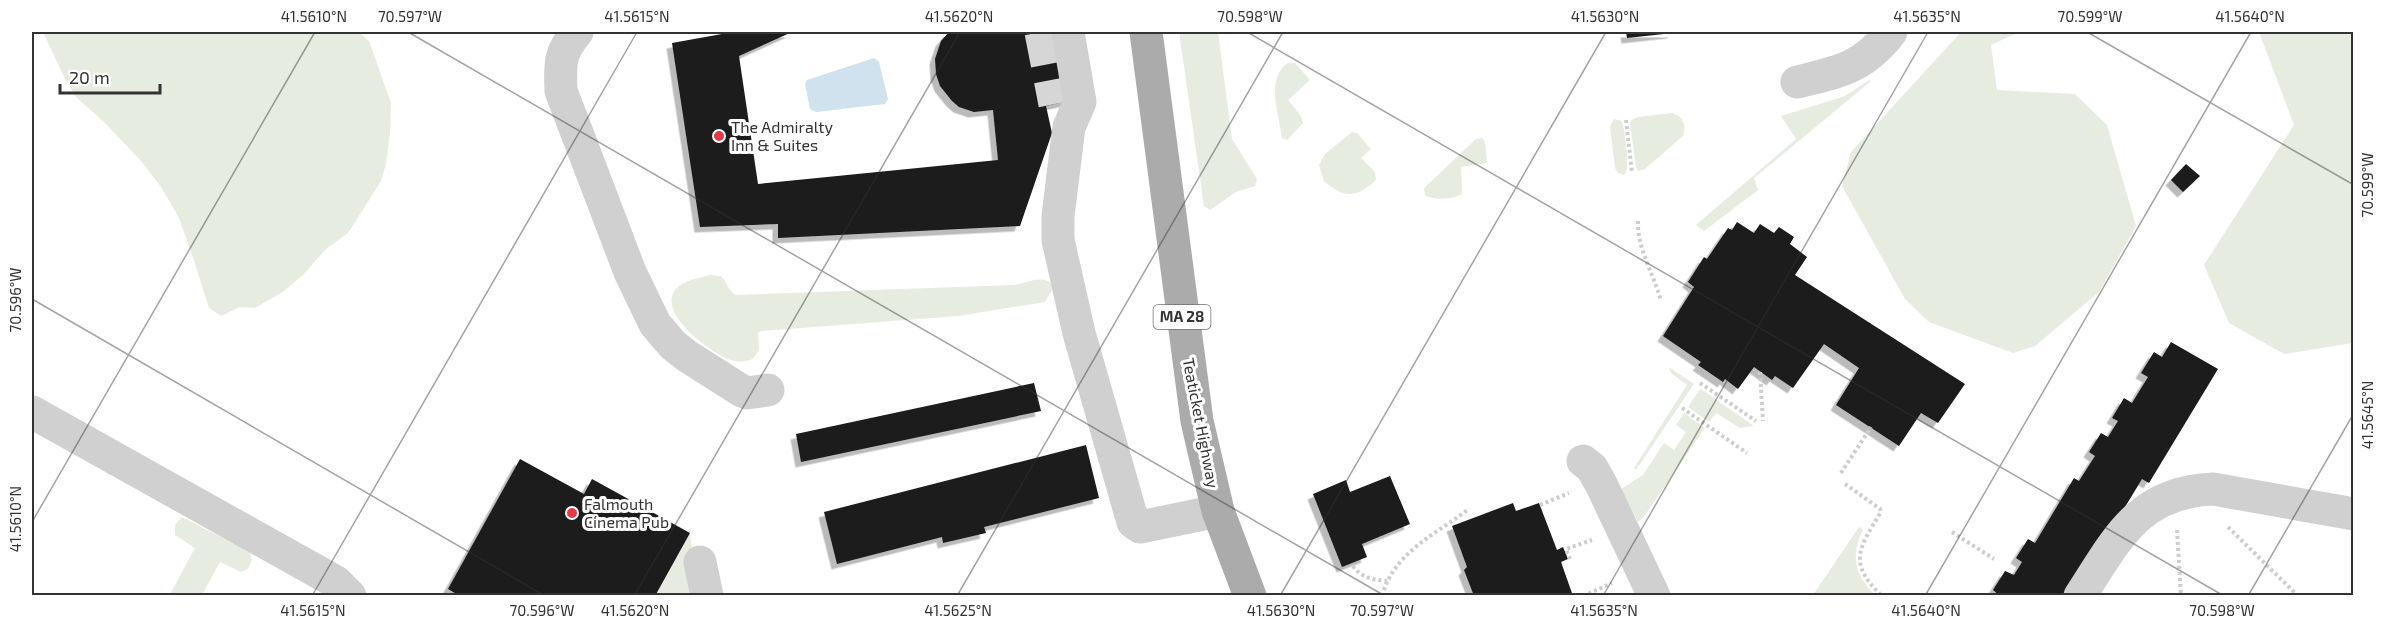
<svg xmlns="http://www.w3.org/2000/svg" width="2385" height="627" font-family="'Exo 2',sans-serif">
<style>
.green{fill:#e6ecdf}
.water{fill:#cfe2ee}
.building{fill:#1a1a1a;filter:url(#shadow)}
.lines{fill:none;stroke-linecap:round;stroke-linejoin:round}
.minor-tunnel{stroke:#d6d6d6;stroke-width:33;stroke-dasharray:33 16;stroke-linecap:butt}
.path{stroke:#cdcdcd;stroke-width:4;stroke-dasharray:3 3;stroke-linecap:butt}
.minor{stroke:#d0d0d0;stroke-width:33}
.major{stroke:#ababab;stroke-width:33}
.ticks{fill:none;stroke:#333;stroke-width:1.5;stroke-opacity:0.45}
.poi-dot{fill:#e63946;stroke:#fff;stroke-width:2}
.labels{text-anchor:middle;stroke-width:6;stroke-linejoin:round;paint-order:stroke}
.shield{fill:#fff;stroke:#707070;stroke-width:1.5}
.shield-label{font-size:15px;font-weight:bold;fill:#333}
.poi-label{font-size:16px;fill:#333;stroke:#fff;text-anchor:start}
.street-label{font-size:16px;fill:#333;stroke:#fff}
.neatline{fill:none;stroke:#333;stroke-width:2}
.ticks-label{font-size:15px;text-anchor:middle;fill:#333}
</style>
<defs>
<filter id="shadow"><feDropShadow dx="-5.5" dy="5.5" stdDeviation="0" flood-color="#0004"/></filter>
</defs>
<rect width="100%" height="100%" fill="#fff"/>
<path class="green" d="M 43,32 L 359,32 L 369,41 L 391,103 L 390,133 L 386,164 L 381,181 L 348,233 L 326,249 L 304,274 L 284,291 L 255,308 L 240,307 L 221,316 L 209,308 L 190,248 L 178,216 L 161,187 L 142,162 L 104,122 L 77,98 L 66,81 Z
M 1179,32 L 1218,32 L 1232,139 L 1257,179 L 1255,186 L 1236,192 L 1210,210 L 1204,206 Z
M 1961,32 L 2019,32 L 1991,45 L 1997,90 L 2075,94 L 2107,125 L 2136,226 L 2099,292 L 2035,346 L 2013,353 L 1929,322 L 1905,299 L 1842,186 L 1851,152 Z
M 2259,32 L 2353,32 L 2353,343 L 2284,354 L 2229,323 L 2204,265 L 2294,125 Z
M 1288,63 L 1295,63 L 1310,80 L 1288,100 L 1301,116 L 1303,123 L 1287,140 L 1282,138 C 1279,115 1265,78 1288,63 Z
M 1871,79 L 1870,82 L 1754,178 L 1758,190 L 1704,231 L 1696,225 L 1796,139 L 1781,116 L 1845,96 Z
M 1672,113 C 1683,116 1687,125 1683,136 L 1645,169 L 1638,171 L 1636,167 L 1630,124 L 1631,120 L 1638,117 Z
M 1614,119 L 1622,121 C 1625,133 1631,167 1624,175 L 1618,173 L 1615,168 L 1610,126 Z
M 1352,132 L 1357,133 L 1371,149 L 1361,158 L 1375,172 L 1376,180 C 1357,198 1344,199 1324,181 L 1319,165 L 1325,154 Z
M 1482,138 L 1485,142 L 1487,163 L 1461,167 L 1462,194 C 1453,199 1433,201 1425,195 L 1424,188 L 1476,139 Z
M 710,275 L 721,276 C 727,282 729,292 736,295 L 1013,285 C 1026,284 1041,274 1052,284 L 1052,290 L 1045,302 L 958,316 L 761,331 L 758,333 L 759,350 L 753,359 C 747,361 741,362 734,361 C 714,356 655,313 676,289 C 683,280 700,278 710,275 Z
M 1669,367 L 1694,384 L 1636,470 L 1634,468 L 1687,385 L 1671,373 Z
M 1700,389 L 1701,389 L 1754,426 L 1740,428 L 1716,413 L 1709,422 L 1688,407 Z
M 1684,413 L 1705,428 L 1643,518 L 1638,522 L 1621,489 L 1643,475 L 1664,443 L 1674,450 L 1686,432 L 1676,425 Z
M 182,517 L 250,552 L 252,560 L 248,569 L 241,572 L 220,562 L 202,595 L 169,596 L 195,548 L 175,535 L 175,525 Z
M 1859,527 L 1863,530 C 1850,557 1855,575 1875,595 L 1813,595 Z
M 690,533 L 697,595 L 655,595 Z"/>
<path class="water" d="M 874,58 L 879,62 L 888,99 L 885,104 L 816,112 L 810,109 L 805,84 L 807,80 Z"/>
<path class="building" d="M 733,32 L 792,32 L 739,56 L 758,184 L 998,160 L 993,110 L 974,112 L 959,107 L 952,101 L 940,86 L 936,74 L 935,59 L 941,41 L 949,32 L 1058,32 L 1072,100 L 1046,106 L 1052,133 L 1020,226 L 778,238 L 778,224 L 700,227 L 672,43 Z
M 1626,32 L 1673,32 L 1673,33 L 1627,38 Z
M 2186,164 L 2200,176 L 2183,192 L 2171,180 Z
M 1737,222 L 1754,233 L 1760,224 L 1774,233 L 1779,227 L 1794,237 L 1790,244 L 1807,257 L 1795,275 L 1965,384 L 1938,423 L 1921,413 L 1899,446 L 1836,405 L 1859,368 L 1824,344 L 1793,388 L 1775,376 L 1772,380 L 1754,367 L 1738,389 L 1725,379 L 1723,382 L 1698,365 L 1701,362 L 1663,336 L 1694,287 L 1688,282 L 1704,257 L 1707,259 L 1728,228 L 1732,230 Z
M 2171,342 L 2218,369 L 2149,483 L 2142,479 L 2071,596 L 2000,596 L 1993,590 L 2005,571 L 2014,575 L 2022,562 L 2016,558 L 2028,539 L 2035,543 L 2074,478 L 2079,481 L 2095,456 L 2089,452 L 2101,433 L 2108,437 L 2118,421 L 2112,418 L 2124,398 L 2132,403 L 2148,377 L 2141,373 L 2154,352 L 2162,357 Z
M 1034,383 L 1041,411 L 801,462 L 796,434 Z
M 1086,445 L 1099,498 L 984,527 L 986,533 L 943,543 L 942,537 L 837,564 L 824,512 Z
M 520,459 L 584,494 L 592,479 L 690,533 L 655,596 L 460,596 L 448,589 Z
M 1390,476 L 1410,524 L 1362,544 L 1367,557 L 1342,567 L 1313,494 L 1346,480 L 1350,492 Z
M 1513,503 L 1516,511 L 1539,503 L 1557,550 L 1563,547 L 1568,559 L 1561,562 L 1573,596 L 1474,596 L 1464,570 L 1467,567 L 1452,526 Z"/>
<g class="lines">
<path class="minor-tunnel" d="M 1041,32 L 1055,104"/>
<path class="path" d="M 1626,120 L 1632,173
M 1638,221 C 1637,249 1654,274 1661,301
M 1760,372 L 1763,421
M 1700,383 L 1756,421
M 1682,408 L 1747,453
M 1841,473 L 1871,427
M 1845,484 L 1880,509 L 1881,512 C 1859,548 1847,563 1882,596
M 1540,505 L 1569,493
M 2228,527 L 2298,596
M 2177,530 L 2181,596
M 1952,532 L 1994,559
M 1570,559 L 1566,549 L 1592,540
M 1353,566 C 1361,578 1374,580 1387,581
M 1382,596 C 1394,552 1436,534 1469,509
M 1583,596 L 1612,583"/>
<path class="minor" d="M 577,32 C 559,53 560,64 561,91 L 630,272 L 655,324 L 673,345 L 687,356 L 742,391 L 747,393 L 768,390
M 1068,32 L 1080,102 L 1069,127 L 1058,216 L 1058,240 L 1079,333 L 1133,522 L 1140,527 L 1218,511
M 1797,82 C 1839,72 1863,68 1891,32
M 32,412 L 336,582 L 350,596
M 1583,461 L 1592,468 L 1602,486 L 1654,596
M 700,562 L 707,596
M 2080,596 C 2117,539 2138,492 2213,489 L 2354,514"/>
<path class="major" d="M 1146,32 L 1197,421 L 1218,511 L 1250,596"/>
</g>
<path class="ticks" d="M 408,32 L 1385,596M 1247,32 L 2224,596M 2087,32 L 2354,185M 32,299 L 545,596M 32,522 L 315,32M 312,596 L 637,32M 634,596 L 960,32M 957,596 L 1283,32M 1280,596 L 1606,32M 1603,596 L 1928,32M 1925,596 L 2251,32M 2248,596 L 2354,413"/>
<g class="poi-dot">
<circle cx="719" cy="136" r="6"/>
<circle cx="572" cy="513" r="6"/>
</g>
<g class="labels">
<rect class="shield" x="1153.5" y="305" width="57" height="24" rx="4.5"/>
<g class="shield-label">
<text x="1182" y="322">MA 28</text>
</g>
<g class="poi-label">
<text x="731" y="133">The Admiralty<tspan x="731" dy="18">Inn &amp; Suites</tspan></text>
<text x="584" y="510">Falmouth<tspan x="584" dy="18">Cinema Pub</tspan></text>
</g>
<g class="street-label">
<text transform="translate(1201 423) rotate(79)" y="6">Teaticket Highway</text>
</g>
</g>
<rect width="2385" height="627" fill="none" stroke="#ffffff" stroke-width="66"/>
<path d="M60 84v9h100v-9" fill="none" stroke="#333333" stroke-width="3"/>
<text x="69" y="84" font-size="18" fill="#333333" stroke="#ffffff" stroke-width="4.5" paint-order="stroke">20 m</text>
<rect x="33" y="33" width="2319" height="561" class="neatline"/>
<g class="ticks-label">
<text x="314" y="22">41.5610°N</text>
<text x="410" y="22">70.597°W</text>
<text x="637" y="22">41.5615°N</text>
<text x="959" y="22">41.5620°N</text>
<text x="1250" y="22">70.598°W</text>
<text x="1605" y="22">41.5630°N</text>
<text x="1927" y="22">41.5635°N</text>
<text x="2090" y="22">70.599°W</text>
<text x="2250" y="22">41.5640°N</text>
<text transform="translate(2368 185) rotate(-90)" y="5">70.599°W</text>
<text transform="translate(16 300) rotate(-90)" y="5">70.596°W</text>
<text transform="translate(2368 415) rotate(-90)" y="5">41.5645°N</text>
<text transform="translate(16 519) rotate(-90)" y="5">41.5610°N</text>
<text x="313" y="616">41.5615°N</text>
<text x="542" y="616">70.596°W</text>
<text x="635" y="616">41.5620°N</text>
<text x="958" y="616">41.5625°N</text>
<text x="1281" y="616">41.5630°N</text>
<text x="1382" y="616">70.597°W</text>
<text x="1604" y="616">41.5635°N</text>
<text x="1926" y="616">41.5640°N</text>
<text x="2222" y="616">70.598°W</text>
</g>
</svg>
